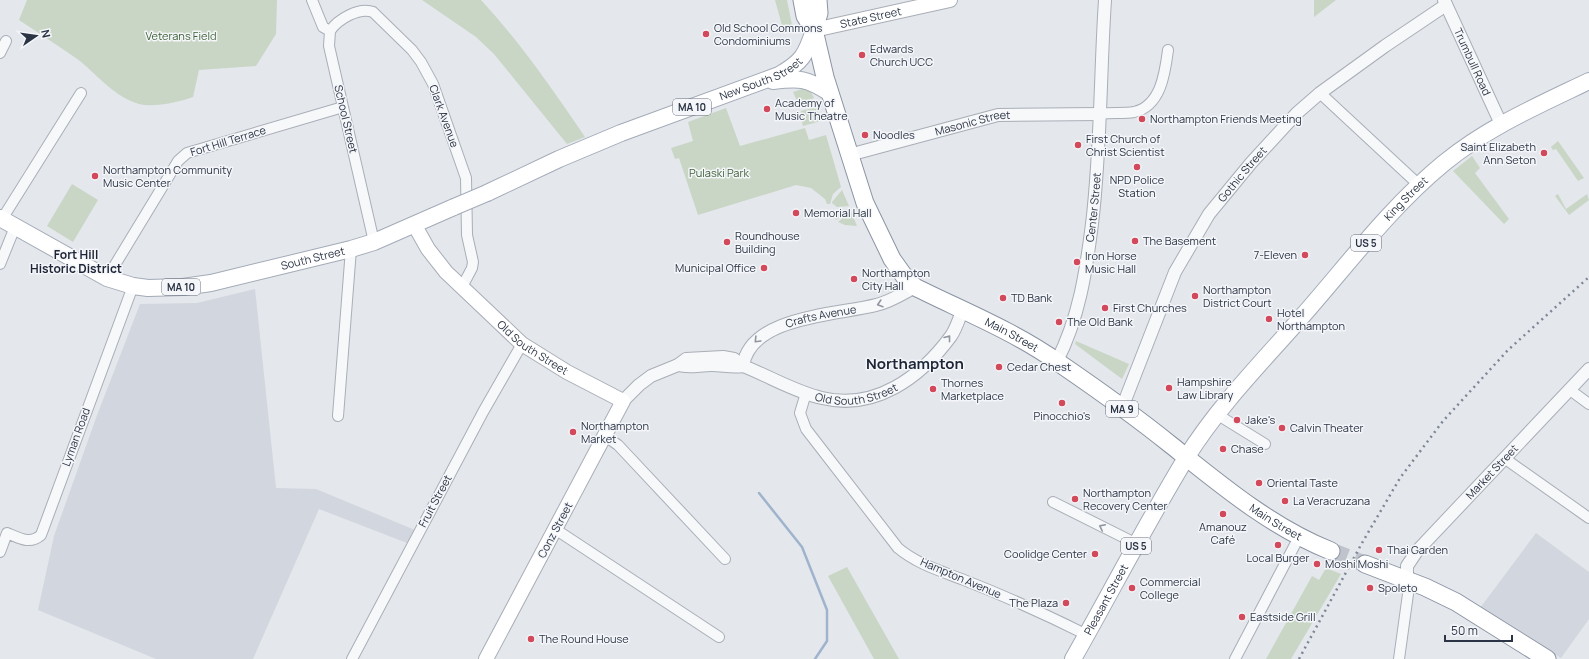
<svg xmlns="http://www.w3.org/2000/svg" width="1589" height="659" font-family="Manrope,sans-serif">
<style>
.built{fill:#d2d6de}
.green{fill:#c9d6c5}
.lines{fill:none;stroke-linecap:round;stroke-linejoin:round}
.stream{stroke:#9fb4cc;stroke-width:2.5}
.trunk-tunnel{stroke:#bfc3cb;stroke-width:17;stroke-dasharray:17 8;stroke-linecap:butt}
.minor-casing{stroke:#a9aeb7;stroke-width:12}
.tertiary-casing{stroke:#a9aeb7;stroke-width:14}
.secondary-casing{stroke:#a9aeb7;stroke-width:16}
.primary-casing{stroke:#a3abb8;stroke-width:18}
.trunk-casing{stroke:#8b94a3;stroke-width:19}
.minor{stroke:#f7f8fa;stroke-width:10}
.tertiary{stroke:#f7f8fa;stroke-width:12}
.secondary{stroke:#fff;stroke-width:14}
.primary{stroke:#fff;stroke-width:16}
.trunk{stroke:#fff;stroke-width:17}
.rail{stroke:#7d8696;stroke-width:2.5;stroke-dasharray:2 4;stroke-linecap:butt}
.primary-bridge-casing{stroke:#a3abb8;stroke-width:18;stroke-linecap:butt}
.primary-bridge{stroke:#fff;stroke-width:16}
.oneway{stroke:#9196a0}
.poi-dot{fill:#d1495b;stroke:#f4f6f9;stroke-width:1.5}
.labels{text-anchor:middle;stroke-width:3;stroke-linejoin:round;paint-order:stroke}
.shield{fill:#f4f6f9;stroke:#676e7b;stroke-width:1}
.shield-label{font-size:10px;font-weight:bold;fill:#2b3445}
.street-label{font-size:11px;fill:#2b3445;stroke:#f4f6f9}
.poi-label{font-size:11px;fill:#2b3445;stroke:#f4f6f9;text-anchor:start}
.park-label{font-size:11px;fill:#3f6138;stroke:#f4f6f9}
.neighbourhood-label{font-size:12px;font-weight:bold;fill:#1d2536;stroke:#f4f6f9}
.district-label{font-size:15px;font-weight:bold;fill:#1d2536;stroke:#f4f6f9}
</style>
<rect width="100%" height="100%" fill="#e4e7ec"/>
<path class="built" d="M 255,289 L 276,488 L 316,489 L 415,530 L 407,543 L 319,509 L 253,659 L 156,659 L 38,610 L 54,536 L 96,418 L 140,304 L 197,303 Z
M 1536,533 L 1589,572 L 1589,619 L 1561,658 L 1480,608 Z"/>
<path class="green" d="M 27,0 L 277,0 L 276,34 L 256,66 L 199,70 L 193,97 C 179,102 154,108 139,104 C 115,97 98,76 80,61 C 60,47 39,33 19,20 Z
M 422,0 L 481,0 C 520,42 553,90 585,137 L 567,144 L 494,54 L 476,37 Z
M 775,0 L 787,0 L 793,30 L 784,33 Z
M 1314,0 L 1336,0 L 1314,17 Z
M 805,88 L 811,92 L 814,98 L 800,103 L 797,101 L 793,92 Z
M 817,107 L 821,121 L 803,126 L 800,115 L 801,111 Z
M 726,108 L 740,146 L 805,128 L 809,140 L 826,135 L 841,187 L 833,194 L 830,204 L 827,204 L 825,199 L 811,188 L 796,185 L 698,215 L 679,158 L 675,159 L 671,148 L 693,141 L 688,122 Z
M 1558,141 L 1584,178 L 1578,181 L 1556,149 L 1553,150 L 1551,147 Z
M 1472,156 L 1480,168 L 1475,173 L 1509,219 L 1504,224 L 1453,171 Z
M 72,184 L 98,200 L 73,242 L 47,226 Z
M 842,190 L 849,206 L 837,207 L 832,203 L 832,202 Z
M 1558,194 L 1566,209 L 1587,194 L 1589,200 L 1569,215 L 1555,196 Z
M 850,209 L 857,226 L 845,225 L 838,222 L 842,219 L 841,217 L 836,220 L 833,216 L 838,211 Z
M 1076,341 L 1129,364 L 1122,379 L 1075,344 Z
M 847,567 L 899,659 L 874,659 L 828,576 Z
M 1326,568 L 1341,574 L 1291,659 L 1266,659 L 1312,576 L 1319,580 Z"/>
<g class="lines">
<path class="stream" d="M 759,493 L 802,547 L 827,610 L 827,641 L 815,659"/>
<path class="trunk-tunnel" d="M 1331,551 L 1365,564"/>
<g class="minor-casing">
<path id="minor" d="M 312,0 L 323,27 L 330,31 L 329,46 L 374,242
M 330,31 C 338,19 359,7 373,12 L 412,50 L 421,62 L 433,84 L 466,178 L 467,235 L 473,262 L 472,268 L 462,287
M 0,53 L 6,41
M 1320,93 L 1419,185
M 1100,114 C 1111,112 1123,114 1134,112 C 1161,106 1165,73 1168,50
M 2,219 L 81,93
M 0,264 L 15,227
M 107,278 L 178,161 L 187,153 L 343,107
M 1570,390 L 1589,404
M 806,393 L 800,413 L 806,429 L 898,548 C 917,564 941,571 964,580 C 1005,596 1047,615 1087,635
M 1218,415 L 1265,444
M 338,416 L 351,249
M 605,436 L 618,445 L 725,559
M 1504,458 L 1589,518
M 1053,502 L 1137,544
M 555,529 L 719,637
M 0,552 L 7,533 C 19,538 30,545 41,535 L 133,286
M 352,659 L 483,412 L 522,344
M 1235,659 L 1299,537
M 1399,659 L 1408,594 L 1407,580"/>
</g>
<g class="tertiary-casing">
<g id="tertiary">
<path id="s1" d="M 1444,0 L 1501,124"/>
<path id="s2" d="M 849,155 L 998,115 L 1100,114"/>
<path id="s3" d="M 1057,361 C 1079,318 1086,272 1092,224 C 1101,150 1100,75 1105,0"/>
<path d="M 678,365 C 690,368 699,365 712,365 C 723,365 732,368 743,366"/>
<path id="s4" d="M 743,366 C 750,316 837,315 876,305 C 890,302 902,294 915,287"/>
<path id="s5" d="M 623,401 L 639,385 L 651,376 L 678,365 L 686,359 L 723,357 L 734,359 L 743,366 C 769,376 795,392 822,398 C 875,411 921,377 951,336 C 956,329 959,319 962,311"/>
<path id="s6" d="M 1122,408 L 1175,272 L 1209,214 L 1251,163 L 1297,113 L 1320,93 L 1385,46 L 1446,5"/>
<path id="s7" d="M 1407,580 L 1407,566 L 1417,551 L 1589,369"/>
</g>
</g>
<g class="secondary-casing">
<g id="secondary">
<path id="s8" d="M 814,30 L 950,0"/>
<path id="s9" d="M 415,226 L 428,249 L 446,272 L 522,344 L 567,372 L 623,401 L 486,659"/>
</g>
</g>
<g class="primary-casing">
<g id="primary">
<path d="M 773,81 C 800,78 806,78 830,93"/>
<path id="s10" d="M 487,193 L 559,159 L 621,133 L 779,75 C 802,62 806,55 814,30"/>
<path id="s11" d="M 0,218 L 107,278 L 133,286 L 148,288 L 183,287 L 211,283 L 351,249 L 374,242 L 454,207"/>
<path id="s12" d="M 1073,659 C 1111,592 1146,524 1186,458 C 1217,408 1260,364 1299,320 C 1346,267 1389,208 1444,163 C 1488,127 1539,105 1589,81"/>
</g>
</g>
<g class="trunk-casing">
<g id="trunk">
<path id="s13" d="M 802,0 L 805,16 L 814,30 L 825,77 L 865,203 L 892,259 L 907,280 L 915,287 C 963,311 1014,331 1059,363 C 1097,389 1135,416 1171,445 C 1221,485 1271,527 1331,551"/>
<path d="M 814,30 L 819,13 L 818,0"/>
<path d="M 1365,564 L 1425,587 L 1456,602 L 1547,659"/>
</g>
</g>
<use href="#minor" class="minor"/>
<use href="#tertiary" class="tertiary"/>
<use href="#secondary" class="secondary"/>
<use href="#primary" class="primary"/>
<use href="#trunk" class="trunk"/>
<path class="rail" d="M 1299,659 L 1362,543 L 1400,478 L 1443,421 L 1508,350 L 1589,277"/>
<g class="primary-bridge-casing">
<path id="primary-bridge" d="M 454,207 L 487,193"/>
</g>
<use href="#primary-bridge" class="primary-bridge"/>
</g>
<defs><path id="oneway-chevron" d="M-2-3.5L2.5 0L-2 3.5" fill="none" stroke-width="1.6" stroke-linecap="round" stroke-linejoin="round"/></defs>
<g class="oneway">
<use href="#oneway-chevron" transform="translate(880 304) rotate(163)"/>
<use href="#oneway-chevron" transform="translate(948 338) rotate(-52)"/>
<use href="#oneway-chevron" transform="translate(757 340) rotate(134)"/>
<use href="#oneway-chevron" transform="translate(1102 527) rotate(-154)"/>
</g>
<g class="poi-dot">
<circle cx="706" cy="34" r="4"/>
<circle cx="862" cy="55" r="4"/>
<circle cx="767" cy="109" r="4"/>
<circle cx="1142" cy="119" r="4"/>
<circle cx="865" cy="135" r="4"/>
<circle cx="1078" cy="145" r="4"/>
<circle cx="1544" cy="153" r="4"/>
<circle cx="1137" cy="167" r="4"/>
<circle cx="95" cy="176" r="4"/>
<circle cx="796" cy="213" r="4"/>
<circle cx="1135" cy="241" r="4"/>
<circle cx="727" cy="242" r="4"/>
<circle cx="1305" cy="255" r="4"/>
<circle cx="1077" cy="262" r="4"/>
<circle cx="764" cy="268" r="4"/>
<circle cx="854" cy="279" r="4"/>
<circle cx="1195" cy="296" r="4"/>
<circle cx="1003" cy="298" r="4"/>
<circle cx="1105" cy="308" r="4"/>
<circle cx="1269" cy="319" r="4"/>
<circle cx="1059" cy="322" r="4"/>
<circle cx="999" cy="367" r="4"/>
<circle cx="1169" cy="388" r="4"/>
<circle cx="933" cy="389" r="4"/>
<circle cx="1062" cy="403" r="4"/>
<circle cx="1237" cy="420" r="4"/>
<circle cx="1282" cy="428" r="4"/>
<circle cx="573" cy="432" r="4"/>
<circle cx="1223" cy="449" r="4"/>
<circle cx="1259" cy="483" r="4"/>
<circle cx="1075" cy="499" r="4"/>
<circle cx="1285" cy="501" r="4"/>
<circle cx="1223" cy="514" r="4"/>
<circle cx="1278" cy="545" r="4"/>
<circle cx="1379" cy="550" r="4"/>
<circle cx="1095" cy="554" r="4"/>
<circle cx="1317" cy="564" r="4"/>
<circle cx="1132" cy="588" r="4"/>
<circle cx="1370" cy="588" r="4"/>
<circle cx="1066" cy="603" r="4"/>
<circle cx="1242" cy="617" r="4"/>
<circle cx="531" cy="639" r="4"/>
</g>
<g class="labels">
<g class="shield">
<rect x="673" y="99" width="38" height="16" rx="3"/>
<rect x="1351" y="235" width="30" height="16" rx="3"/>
<rect x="162" y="279" width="38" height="16" rx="3"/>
<rect x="1106" y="401" width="32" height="16" rx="3"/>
<rect x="1121" y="538" width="30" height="16" rx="3"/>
</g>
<g class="shield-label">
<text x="692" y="111">MA 10</text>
<text x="1366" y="247">US 5</text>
<text x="181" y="291">MA 10</text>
<text x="1122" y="413">MA 9</text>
<text x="1136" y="550">US 5</text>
</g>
<g class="street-label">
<text dy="4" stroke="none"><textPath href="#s8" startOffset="58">State Street</textPath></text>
<text dy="4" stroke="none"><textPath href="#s1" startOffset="68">Trumbull Road</textPath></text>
<text dy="4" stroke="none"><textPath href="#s10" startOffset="297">New South Street</textPath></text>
<text transform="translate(444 116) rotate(70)" y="4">Clark Avenue</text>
<text transform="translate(346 119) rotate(77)" y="4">School Street</text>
<text dy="4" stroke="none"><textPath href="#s2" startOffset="128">Masonic Street</textPath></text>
<text transform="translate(228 141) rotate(-17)" y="4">Fort Hill Terrace</text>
<text dy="4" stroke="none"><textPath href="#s6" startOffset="265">Gothic Street</textPath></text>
<text dy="4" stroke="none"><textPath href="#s12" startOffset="571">King Street</textPath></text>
<text dy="4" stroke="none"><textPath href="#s3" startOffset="159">Center Street</textPath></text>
<text dy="4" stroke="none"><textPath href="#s11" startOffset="333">South Street</textPath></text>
<text dy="4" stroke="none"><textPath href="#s4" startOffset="99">Crafts Avenue</textPath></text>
<text dy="4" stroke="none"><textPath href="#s13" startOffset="420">Main Street</textPath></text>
<text dy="4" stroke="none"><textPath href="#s9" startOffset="171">Old South Street</textPath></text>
<text dy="4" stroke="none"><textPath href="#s5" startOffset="257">Old South Street</textPath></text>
<text transform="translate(76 437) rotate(-70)" y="4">Lyman Road</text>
<text dy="4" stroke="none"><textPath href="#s7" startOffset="141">Market Street</textPath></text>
<text transform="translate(435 501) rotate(-62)" y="4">Fruit Street</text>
<text dy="4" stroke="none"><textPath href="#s13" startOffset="744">Main Street</textPath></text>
<text transform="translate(555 530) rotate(-62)" y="4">Conz Street</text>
<text transform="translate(961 578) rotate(23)" y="4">Hampton Avenue</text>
<text dy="4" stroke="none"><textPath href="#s12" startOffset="68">Pleasant Street</textPath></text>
</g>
<g class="poi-label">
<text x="714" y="32">Old School Commons<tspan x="714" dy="13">Condominiums</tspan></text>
<text x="870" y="53">Edwards<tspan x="870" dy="13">Church UCC</tspan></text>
<text x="775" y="107">Academy of<tspan x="775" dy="13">Music Theatre</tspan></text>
<text x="1150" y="123">Northampton Friends Meeting</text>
<text x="873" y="139">Noodles</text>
<text x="1086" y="143">First Church of<tspan x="1086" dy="13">Christ Scientist</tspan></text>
<text x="1536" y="151" text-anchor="end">Saint Elizabeth<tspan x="1536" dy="13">Ann Seton</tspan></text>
<text x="103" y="174">Northampton Community<tspan x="103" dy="13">Music Center</tspan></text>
<text x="1137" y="184" text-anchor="middle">NPD Police<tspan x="1137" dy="13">Station</tspan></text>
<text x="804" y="217">Memorial Hall</text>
<text x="735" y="240">Roundhouse<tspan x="735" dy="13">Building</tspan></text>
<text x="1143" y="245">The Basement</text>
<text x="1297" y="259" text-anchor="end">7-Eleven</text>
<text x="1085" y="260">Iron Horse<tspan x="1085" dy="13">Music Hall</tspan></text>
<text x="756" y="272" text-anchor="end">Municipal Office</text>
<text x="862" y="277">Northampton<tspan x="862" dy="13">City Hall</tspan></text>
<text x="1203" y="294">Northampton<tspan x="1203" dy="13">District Court</tspan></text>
<text x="1011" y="302">TD Bank</text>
<text x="1113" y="312">First Churches</text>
<text x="1277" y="317">Hotel<tspan x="1277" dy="13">Northampton</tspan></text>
<text x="1067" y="326">The Old Bank</text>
<text x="1007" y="371">Cedar Chest</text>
<text x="1177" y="386">Hampshire<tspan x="1177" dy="13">Law Library</tspan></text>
<text x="941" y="387">Thornes<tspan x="941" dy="13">Marketplace</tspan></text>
<text x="1062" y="420" text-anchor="middle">Pinocchio's</text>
<text x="1245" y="424">Jake's</text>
<text x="581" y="430">Northampton<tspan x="581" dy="13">Market</tspan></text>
<text x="1290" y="432">Calvin Theater</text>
<text x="1231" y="453">Chase</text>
<text x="1267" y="487">Oriental Taste</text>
<text x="1083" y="497">Northampton<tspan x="1083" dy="13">Recovery Center</tspan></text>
<text x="1293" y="505">La Veracruzana</text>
<text x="1223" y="531" text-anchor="middle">Amanouz<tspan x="1223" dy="13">Café</tspan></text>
<text x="1387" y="554">Thai Garden</text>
<text x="1087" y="558" text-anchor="end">Coolidge Center</text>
<text x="1278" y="562" text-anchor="middle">Local Burger</text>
<text x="1325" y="568">Moshi Moshi</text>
<text x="1140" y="586">Commercial<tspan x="1140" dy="13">College</tspan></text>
<text x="1378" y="592">Spoleto</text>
<text x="1058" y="607" text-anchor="end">The Plaza</text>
<text x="1250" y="621">Eastside Grill</text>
<text x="539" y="643">The Round House</text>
</g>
<g class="park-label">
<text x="181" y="40">Veterans Field</text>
<text x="719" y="177">Pulaski Park</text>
</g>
<g class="neighbourhood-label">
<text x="76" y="259">Fort Hill<tspan x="76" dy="14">Historic District</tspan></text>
</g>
<g class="district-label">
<text x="915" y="369">Northampton</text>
</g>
</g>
<g transform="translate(36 36) rotate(77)" stroke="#f4f6f9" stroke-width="3" paint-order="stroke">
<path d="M0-3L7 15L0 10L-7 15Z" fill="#2b3445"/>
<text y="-6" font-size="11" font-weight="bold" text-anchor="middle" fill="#2b3445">N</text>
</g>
<path d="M1445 635v6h67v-6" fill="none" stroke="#2b3445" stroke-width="2"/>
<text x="1451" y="635" font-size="12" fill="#2b3445" stroke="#f4f6f9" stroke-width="3" paint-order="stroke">50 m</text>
</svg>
